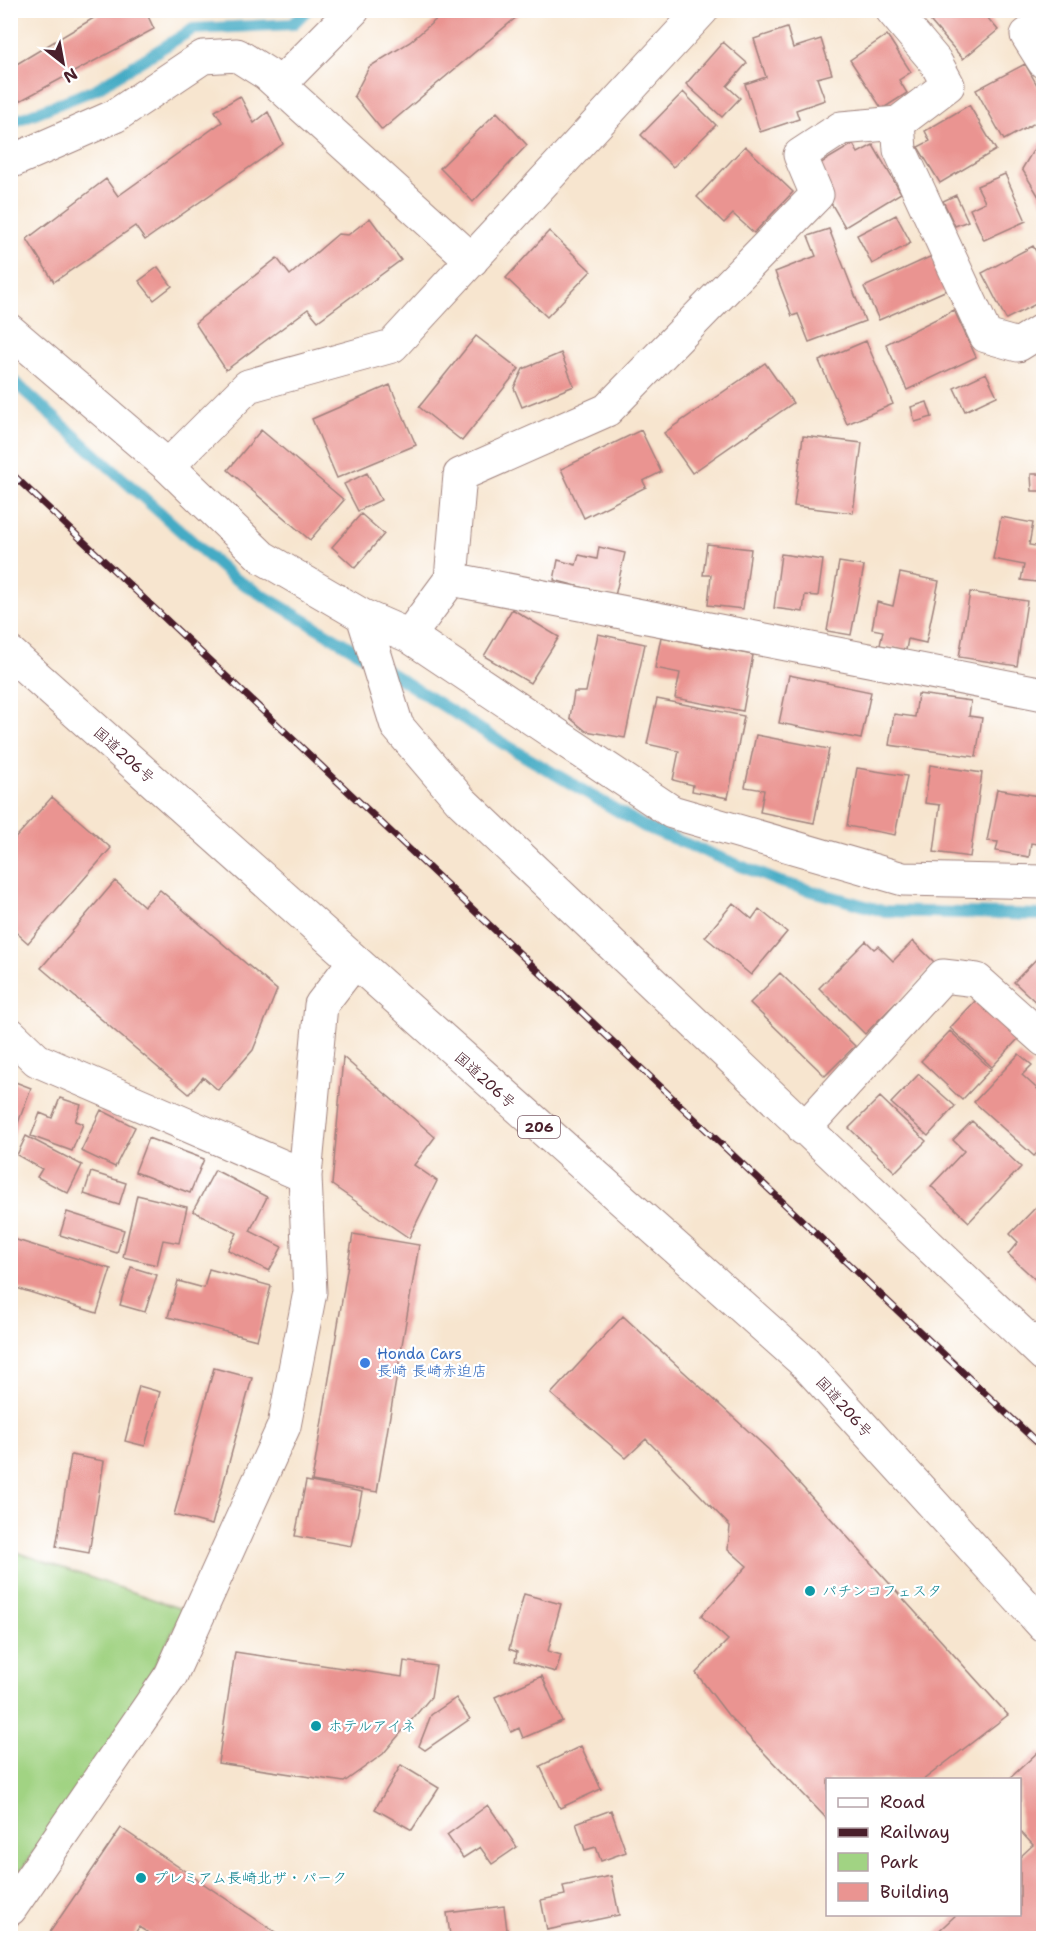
<svg xmlns="http://www.w3.org/2000/svg" width="1054" height="1949" font-family="'Shantell Sans','Klee One',sans-serif">
<style>
.green{fill:#a1d383;stroke:#767957;stroke-width:1.5}
.lines{fill:none;stroke-linecap:round;stroke-linejoin:round}
.stream{stroke:#45abc5;stroke-width:12}
.building{fill:#ea9491}
.minor-casing{stroke:#a0827d;stroke-width:35}
.highway-casing{stroke:#a0827d;stroke-width:35}
.minor{stroke:#fff;stroke-width:33}
.highway{stroke:#fff;stroke-width:33}
.rail-casing{stroke:#4a1f2b;stroke-width:7}
.rail{stroke:#fff;stroke-width:4.5;stroke-dasharray:14;stroke-linecap:butt}
.shop-dot{fill:#3f7fe0;stroke:#fff;stroke-width:2}
.culture-dot{fill:#0f9aa8;stroke:#fff;stroke-width:2}
.labels{text-anchor:middle;stroke-width:4.5;stroke-linejoin:round;paint-order:stroke}
.shield{fill:#fff;stroke:#80626b;stroke-width:1.5}
.shield-label{font-size:14px;font-weight:bold;fill:#4a1f2b}
.street-label{font-size:15px;fill:#4a1f2b;stroke:#fff}
.shop-label{font-size:15px;fill:#366cbe;stroke:#fff;text-anchor:start}
.culture-label{font-size:15px;fill:#0d838f;stroke:#fff;text-anchor:start}
</style>
<rect width="100%" height="100%" fill="#fff"/>
<filter id="ink" filterUnits="userSpaceOnUse"><feTurbulence type="fractalNoise" baseFrequency=".0167" numOctaves="2"/><feDisplacementMap in="SourceGraphic" scale="12" xChannelSelector="R" yChannelSelector="G"/><feConvolveMatrix kernelMatrix="1 2 1 2 8 2 1 2 1" color-interpolation-filters="sRGB"/></filter>
<filter id="wash" filterUnits="userSpaceOnUse"><feTurbulence type="fractalNoise" baseFrequency=".008" numOctaves="4" result="noise"/><feDisplacementMap in="SourceGraphic" scale="24" xChannelSelector="R" yChannelSelector="G"/><feGaussianBlur stdDeviation="1.35" result="paint"/><feColorMatrix in="noise" values="0 0 0 0 0 0 0 0 0 0 0 0 0 0 0 0 0 1.4 0 .05"/><feComposite in="paint" operator="in"/></filter>
<g filter="url(#wash)">
<rect width="100%" height="100%" fill="#f7e5cf"/>
<path class="green" d="M 11,1550 L 184,1610 L 133,1708 L 11,1885 Z"/>
<g class="lines">
<path class="stream" d="M 10,123 L 96,89 L 193,29 L 293,24 L 307,10
M 10,378 L 232,577 L 369,659
M 386,670 L 499,741 L 645,827 L 780,882 L 883,911 L 1044,915"/>
</g>
<g id="blocks">
<path class="building" d="M 107,10 L 145,10 L 154,29 L 16,103 L 10,94 L 10,68 Z
M 447,10 L 525,10 L 382,130 L 354,96 L 369,67 L 410,42 Z
M 946,10 L 981,10 L 998,30 L 963,59 L 931,22 Z
M 787,28 L 793,48 L 821,39 L 832,74 L 817,78 L 825,100 L 796,110 L 799,119 L 760,132 L 745,84 L 766,77 L 754,39 Z
M 887,35 L 911,72 L 899,80 L 907,93 L 882,109 L 850,60 Z
M 723,42 L 747,63 L 727,86 L 740,98 L 722,117 L 686,84 Z
M 1025,64 L 1044,97 L 1044,118 L 1004,140 L 976,90 Z
M 683,92 L 716,125 L 673,167 L 641,135 Z
M 240,96 L 254,123 L 268,112 L 283,144 L 145,240 L 135,226 L 54,282 L 27,239 L 106,179 L 118,196 L 222,122 L 215,111 Z
M 969,105 L 996,150 L 940,183 L 918,147 L 930,141 L 925,131 Z
M 497,112 L 527,145 L 473,202 L 440,168 Z
M 1044,140 L 1044,205 L 1022,169 L 1037,144 Z
M 853,144 L 858,153 L 873,145 L 901,193 L 845,227 L 811,169 Z
M 745,146 L 793,192 L 754,233 L 733,214 L 724,223 L 697,197 Z
M 1005,174 L 1026,221 L 984,240 L 970,209 L 985,202 L 977,186 Z
M 956,195 L 968,221 L 955,226 L 943,201 Z
M 896,215 L 911,243 L 872,264 L 857,235 Z
M 370,218 L 401,260 L 318,321 L 308,309 L 226,370 L 195,323 L 277,258 L 290,275 L 338,234 L 348,235 Z
M 829,229 L 865,321 L 809,342 L 798,314 L 792,316 L 775,272 L 816,256 L 808,236 Z
M 549,231 L 591,271 L 547,317 L 506,278 Z
M 1033,246 L 1044,265 L 1044,300 L 1006,319 L 982,273 Z
M 932,256 L 947,290 L 879,320 L 864,287 Z
M 158,267 L 172,286 L 154,300 L 139,281 Z
M 954,310 L 976,357 L 907,390 L 886,344 Z
M 476,336 L 519,369 L 462,441 L 419,407 Z
M 866,341 L 893,404 L 847,424 L 819,361 Z
M 561,353 L 574,386 L 522,407 L 514,388 L 523,369 Z
M 765,363 L 793,403 L 692,473 L 664,433 Z
M 986,373 L 997,396 L 965,411 L 954,388 Z
M 390,385 L 416,445 L 337,478 L 312,419 Z
M 927,402 L 932,417 L 915,422 L 911,407 Z
M 261,430 L 344,500 L 310,540 L 228,470 Z
M 641,430 L 661,472 L 643,481 L 646,487 L 584,518 L 561,469 Z
M 803,436 L 862,443 L 853,513 L 794,506 Z
M 367,473 L 381,500 L 358,511 L 344,484 Z
M 1031,474 L 1044,474 L 1044,491 L 1032,491 Z
M 361,514 L 384,534 L 355,568 L 332,547 Z
M 1001,517 L 1033,523 L 1029,545 L 1042,547 L 1036,582 L 1021,580 L 1024,565 L 993,559 Z
M 707,544 L 751,549 L 743,609 L 708,605 L 711,575 L 703,575 Z
M 599,547 L 625,553 L 615,596 L 554,580 L 558,560 L 576,565 L 579,555 L 597,559 Z
M 781,554 L 823,560 L 818,596 L 805,595 L 803,612 L 774,608 Z
M 839,562 L 864,566 L 851,635 L 827,631 Z
M 900,573 L 939,581 L 926,643 L 908,639 L 906,650 L 880,645 L 883,631 L 872,629 L 877,602 L 893,606 Z
M 970,592 L 1027,601 L 1017,666 L 959,657 Z
M 512,609 L 559,637 L 530,683 L 484,656 Z
M 598,634 L 645,644 L 625,738 L 586,731 L 570,718 L 574,692 L 586,692 Z
M 661,637 L 753,655 L 743,711 L 675,698 L 680,673 L 655,668 Z
M 789,675 L 871,692 L 861,739 L 779,723 Z
M 918,694 L 971,701 L 969,716 L 982,718 L 976,757 L 889,745 L 894,714 L 915,717 Z
M 657,699 L 744,716 L 728,798 L 692,791 L 693,785 L 673,780 L 679,751 L 647,744 Z
M 756,735 L 829,749 L 814,823 L 760,812 L 764,790 L 745,787 Z
M 930,765 L 982,773 L 970,857 L 934,852 L 940,805 L 925,803 Z
M 857,768 L 907,776 L 895,835 L 847,826 Z
M 997,789 L 1044,797 L 1044,845 L 1031,843 L 1029,857 L 996,851 L 998,842 L 987,841 Z
M 52,797 L 111,848 L 28,943 L 10,927 L 10,844 Z
M 115,881 L 144,906 L 160,890 L 277,990 L 253,1050 L 218,1090 L 203,1077 L 189,1094 L 41,968 Z
M 733,903 L 752,919 L 759,909 L 787,932 L 751,975 L 705,937 Z
M 866,941 L 874,949 L 878,946 L 893,961 L 913,941 L 935,963 L 865,1034 L 819,988 Z
M 1044,951 L 1044,1002 L 1040,1006 L 1014,982 Z
M 780,973 L 855,1046 L 825,1076 L 750,1003 Z
M 976,1000 L 1018,1039 L 992,1067 L 950,1028 Z
M 950,1031 L 991,1069 L 962,1100 L 921,1061 Z
M 1019,1054 L 1032,1065 L 1022,1075 L 1044,1095 L 1044,1146 L 1034,1156 L 974,1102 Z
M 343,1057 L 435,1137 L 414,1165 L 437,1181 L 409,1238 L 332,1185 Z
M 919,1074 L 955,1106 L 928,1136 L 891,1103 Z
M 10,1080 L 31,1088 L 11,1142 L 10,1142 Z
M 880,1097 L 926,1141 L 895,1172 L 849,1128 Z
M 60,1098 L 81,1105 L 75,1121 L 83,1124 L 72,1151 L 31,1136 L 40,1113 L 52,1118 Z
M 101,1110 L 135,1127 L 115,1167 L 81,1151 Z
M 972,1121 L 1021,1167 L 969,1222 L 931,1186 L 964,1151 L 953,1140 Z
M 26,1136 L 82,1165 L 68,1193 L 37,1177 L 42,1169 L 17,1155 Z
M 148,1138 L 204,1159 L 190,1193 L 135,1172 Z
M 215,1170 L 267,1197 L 250,1231 L 282,1247 L 269,1271 L 228,1250 L 237,1233 L 193,1211 Z
M 91,1172 L 126,1183 L 119,1205 L 84,1194 Z
M 137,1195 L 187,1207 L 179,1243 L 163,1240 L 157,1265 L 123,1257 Z
M 1040,1203 L 1044,1206 L 1044,1280 L 1040,1284 L 1008,1254 L 1018,1242 L 1010,1234 Z
M 67,1212 L 124,1230 L 117,1253 L 60,1235 Z
M 353,1234 L 419,1245 L 377,1492 L 312,1481 Z
M 10,1238 L 111,1269 L 97,1313 L 10,1286 Z
M 131,1267 L 157,1275 L 145,1312 L 120,1305 Z
M 209,1269 L 271,1286 L 257,1340 L 168,1317 L 178,1281 L 204,1288 Z
M 623,1316 L 769,1450 L 1008,1715 L 923,1780 L 828,1780 L 828,1820 L 728,1715 L 696,1673 L 728,1640 L 701,1616 L 747,1566 L 728,1549 L 730,1526 L 646,1439 L 626,1458 L 551,1394 Z
M 214,1368 L 252,1378 L 212,1525 L 174,1515 Z
M 139,1386 L 160,1392 L 145,1446 L 125,1441 Z
M 71,1455 L 104,1461 L 89,1553 L 56,1547 Z
M 306,1481 L 362,1492 L 351,1546 L 295,1536 Z
M 524,1594 L 561,1604 L 548,1651 L 561,1655 L 556,1672 L 515,1661 L 517,1652 L 509,1649 Z
M 235,1652 L 402,1677 L 404,1661 L 436,1666 L 431,1697 L 383,1754 L 344,1782 L 218,1763 Z
M 542,1676 L 562,1721 L 523,1738 L 519,1728 L 511,1732 L 495,1697 Z
M 456,1698 L 470,1719 L 425,1750 L 419,1746 L 431,1715 Z
M 581,1746 L 601,1789 L 560,1808 L 540,1766 Z
M 1039,1751 L 1044,1755 L 1044,1938 L 931,1938 L 957,1914 L 1020,1914 L 1020,1857 L 1033,1845 L 1020,1831 L 1020,1780 L 1008,1780 Z
M 401,1765 L 439,1788 L 412,1830 L 375,1809 Z
M 488,1805 L 517,1847 L 492,1864 L 480,1847 L 463,1858 L 447,1835 Z
M 611,1810 L 626,1852 L 601,1861 L 596,1847 L 585,1850 L 576,1823 Z
M 121,1828 L 284,1938 L 156,1938 L 139,1927 L 132,1938 L 46,1938 Z
M 611,1876 L 619,1915 L 547,1930 L 541,1900 L 565,1895 L 563,1886 Z
M 504,1906 L 508,1938 L 440,1938 L 440,1936 L 450,1935 L 447,1913 Z"/>
</g>
</g>
<g filter="url(#ink)">
<use href="#blocks" fill-opacity="0" stroke="#a0827d" stroke-width="1.5"/>
<g class="lines">
<g class="minor-casing">
<path id="minor" d="M 892,10 L 935,61 L 948,85 L 898,123
M 1044,23 L 1027,35 L 1044,62
M 279,85 L 353,10
M 10,162 L 115,116 L 203,57 L 237,55 L 267,74 L 472,260
M 10,331 L 168,466 L 262,557 L 363,616 L 397,726 L 461,801 L 1044,1355
M 168,466 L 248,386 L 392,346 L 702,10
M 451,579 L 1044,694
M 363,616 L 409,636 L 451,579 L 460,475 L 607,410 L 817,195 L 800,155 L 841,128 L 898,123 L 900,150 L 986,336 L 1018,345 L 1044,329
M 409,636 L 672,812 L 903,879 L 1044,882
M 10,1034 L 37,1060 L 305,1176
M 804,1129 L 943,976 L 977,980 L 1044,1040
M 10,1909 L 171,1675 L 284,1426 L 310,1292 L 305,1176 L 321,1005 L 354,962"/>
</g>
<g class="highway-casing">
<path id="highway" d="M 10,653 L 805,1363 L 1044,1626"/>
</g>
<use href="#minor" class="minor"/>
<use href="#highway" class="highway"/>
<g class="rail-casing">
<path id="rail" d="M 10,472 L 1044,1449"/>
</g>
<use href="#rail" class="rail"/>
</g>
</g>
<circle class="shop-dot" cx="365" cy="1363" r="6"/>
<g class="culture-dot">
<circle cx="810" cy="1591" r="6"/>
<circle cx="316" cy="1726" r="6"/>
<circle cx="141" cy="1878" r="6"/>
</g>
<g class="labels">
<rect class="shield" x="518" y="1116" width="42" height="22" rx="4.5"/>
<g class="shield-label">
<text x="539" y="1132">206</text>
</g>
<g class="street-label">
<text transform="translate(124 755) rotate(42)" y="5">国道206号</text>
<text transform="translate(485 1080) rotate(42)" y="5">国道206号</text>
<text transform="translate(844 1407) rotate(48)" y="5">国道206号</text>
</g>
<g class="shop-label">
<text x="377" y="1359">Honda Cars<tspan x="377" dy="17">長崎 長崎赤迫店</tspan></text>
</g>
<g class="culture-label">
<text x="822" y="1596">パチンコフェスタ</text>
<text x="328" y="1731">ホテルアイネ</text>
<text x="153" y="1883">プレミアム長崎北ザ・パーク</text>
</g>
</g>
<rect width="1054" height="1949" fill="none" stroke="#fff" stroke-width="36"/>
<rect x="826" y="1778" width="195" height="138" fill="#ffffff" stroke="#b7a5aa" stroke-width="1.5"/>
<rect x="838" y="1798" width="30" height="9" fill="#ffffff" stroke="#b7a5aa" stroke-width="1.5"/>
<text x="880" y="1808" font-size="18" fill="#4a1f2b">Road</text>
<rect x="838" y="1828" width="30" height="9" fill="#4a1f2b" stroke="#b7a5aa" stroke-width="1.5"/>
<text x="880" y="1838" font-size="18" fill="#4a1f2b">Railway</text>
<rect x="838" y="1853" width="30" height="18" fill="#a1d383" stroke="#b7a5aa" stroke-width="1.5"/>
<text x="880" y="1868" font-size="18" fill="#4a1f2b">Park</text>
<rect x="838" y="1883" width="30" height="18" fill="#ea9491" stroke="#b7a5aa" stroke-width="1.5"/>
<text x="880" y="1898" font-size="18" fill="#4a1f2b">Building</text>
<g transform="translate(63 63) rotate(149)" stroke="#ffffff" stroke-width="4.5" paint-order="stroke">
<path d="M0-4.5L10 22L0 15L-10 22Z" fill="#4a1f2b"/>
<text y="-9" font-size="16" font-weight="bold" text-anchor="middle" fill="#4a1f2b">N</text>
</g>
</svg>
